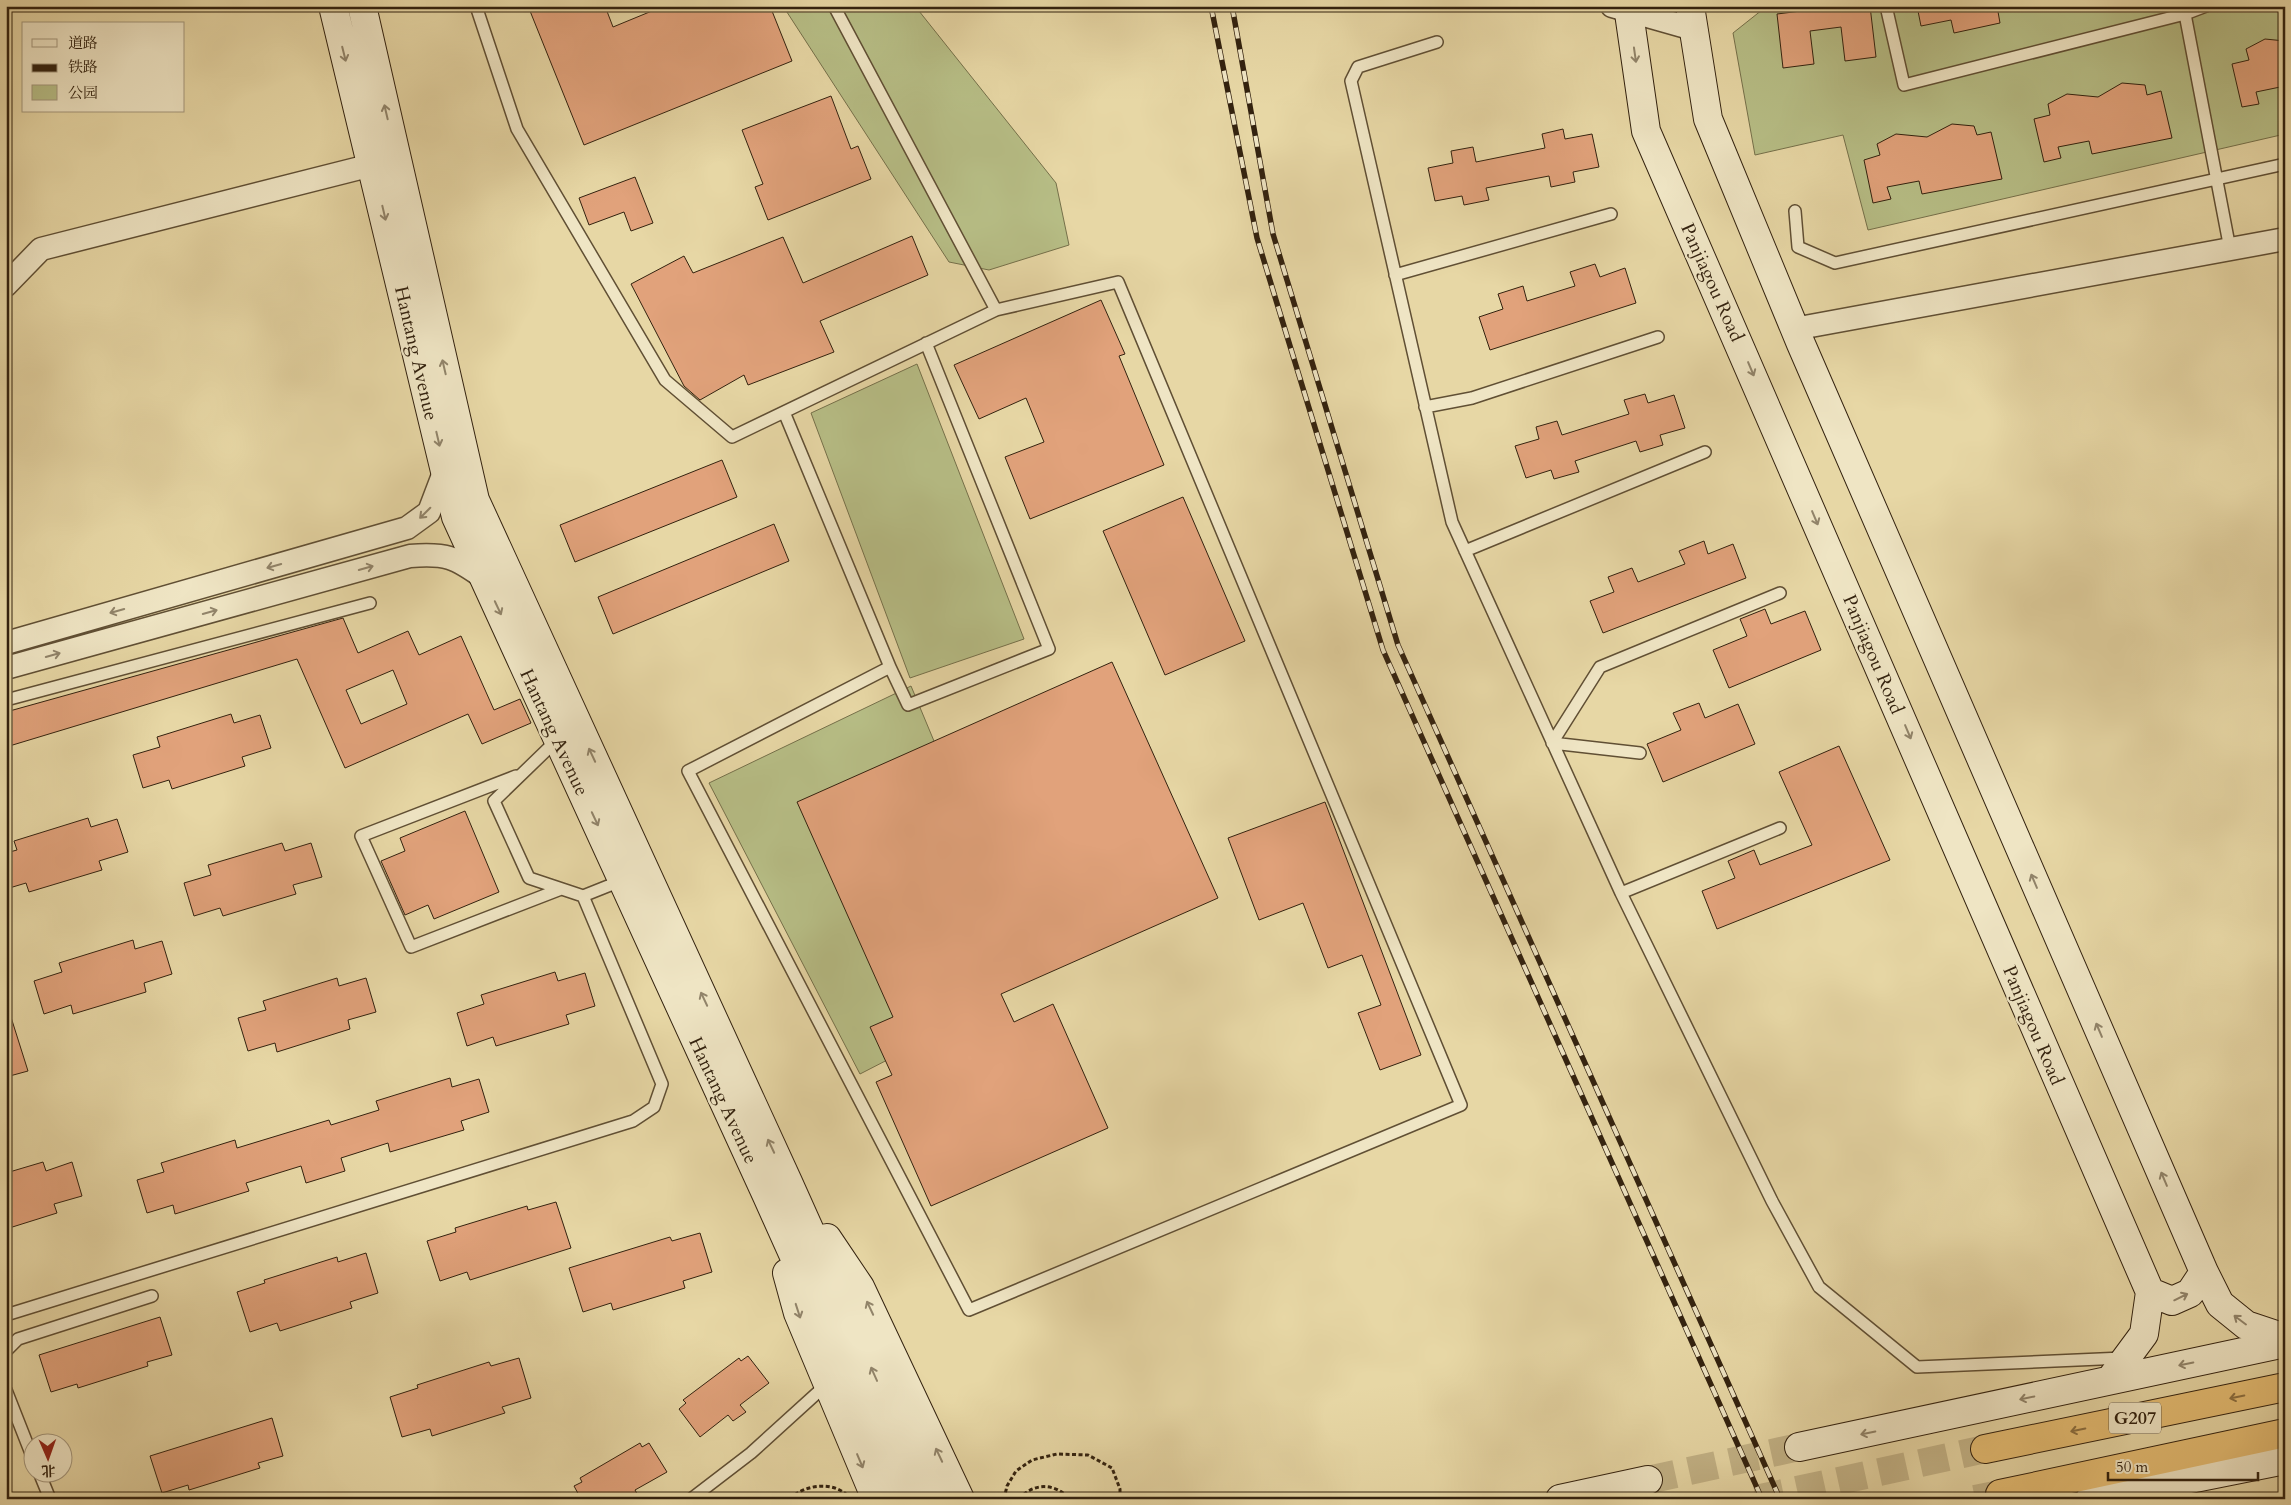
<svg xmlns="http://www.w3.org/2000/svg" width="2291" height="1505" font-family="Cardo,'Noto Serif SC',serif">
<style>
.green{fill:#b7be86;stroke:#75704a}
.building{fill:#e1a27b;stroke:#33220f;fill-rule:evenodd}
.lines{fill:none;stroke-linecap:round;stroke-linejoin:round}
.secondary-tunnel{stroke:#c3b387;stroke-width:28;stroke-dasharray:28 14;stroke-linecap:butt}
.highway-tunnel{stroke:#c3b387;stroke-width:28;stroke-dasharray:28 14;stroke-linecap:butt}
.lane-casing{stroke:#604f34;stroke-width:14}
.street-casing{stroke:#604f34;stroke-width:25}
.secondary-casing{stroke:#33220f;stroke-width:30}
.highway-casing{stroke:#33220f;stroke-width:30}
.path{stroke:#33220f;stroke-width:3;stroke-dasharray:4 2.5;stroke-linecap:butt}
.lane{stroke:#efe5c4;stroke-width:11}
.street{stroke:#efe5c4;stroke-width:22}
.secondary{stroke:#efe5c4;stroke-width:28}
.highway{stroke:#e4bc72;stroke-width:28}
.rail-casing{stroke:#33220f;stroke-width:5.5}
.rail{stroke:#efe5c4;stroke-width:4;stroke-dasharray:11;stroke-linecap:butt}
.oneway{stroke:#91846a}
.oneway2{stroke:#8c6f40}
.labels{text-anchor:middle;stroke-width:4.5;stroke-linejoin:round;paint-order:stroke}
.shield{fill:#efe5c4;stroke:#6b5c45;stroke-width:1}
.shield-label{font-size:18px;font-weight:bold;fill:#33220f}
.street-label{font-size:19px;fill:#33220f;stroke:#efe5c4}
</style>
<rect width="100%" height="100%" fill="#e7d7a5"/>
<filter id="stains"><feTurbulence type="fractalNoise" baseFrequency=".004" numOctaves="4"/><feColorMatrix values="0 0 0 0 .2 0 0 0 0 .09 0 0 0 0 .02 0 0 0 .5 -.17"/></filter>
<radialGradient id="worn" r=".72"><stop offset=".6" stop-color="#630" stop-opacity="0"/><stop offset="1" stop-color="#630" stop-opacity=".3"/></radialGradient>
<path class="green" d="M 783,6 L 915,6 L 1056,183 L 1069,245 L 989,270 L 949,262 Z
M 1767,6 L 2285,6 L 2285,134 L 1868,230 L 1843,135 L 1755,155 L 1733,33 Z
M 917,364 L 1024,639 L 910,678 L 811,413 Z
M 911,686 L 939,753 L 930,1038 L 860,1074 L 709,783 Z"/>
<path class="building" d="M 528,6 L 605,6 L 613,27 L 664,6 L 770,6 L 792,61 L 584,145 Z
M 1809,6 L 1870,6 L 1876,57 L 1845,61 L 1841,27 L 1810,31 L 1814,64 L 1783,68 L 1777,14 L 1801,11 Z
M 1917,6 L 1997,6 L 2000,23 L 1954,33 L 1951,20 L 1921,26 Z
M 2265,39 L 2285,41 L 2285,86 L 2256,92 L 2259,104 L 2242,107 L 2232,64 L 2249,60 L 2246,49 Z
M 2122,83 L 2145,85 L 2147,95 L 2161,91 L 2172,138 L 2092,154 L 2089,141 L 2058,147 L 2061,158 L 2044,162 L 2034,119 L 2050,115 L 2048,104 L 2067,94 L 2098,97 Z
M 831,96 L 851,149 L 858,146 L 871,179 L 768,220 L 755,187 L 763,184 L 742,130 Z
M 1952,124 L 1974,126 L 1977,135 L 1991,132 L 2002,179 L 1922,194 L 1919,181 L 1887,187 L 1891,199 L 1873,203 L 1864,160 L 1880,155 L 1877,144 L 1896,134 L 1927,137 Z
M 1563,129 L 1565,139 L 1592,134 L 1599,167 L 1573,172 L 1575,182 L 1551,187 L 1549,176 L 1486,188 L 1489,200 L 1464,205 L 1462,196 L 1435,201 L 1428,168 L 1453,163 L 1451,151 L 1473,147 L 1476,162 L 1545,148 L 1542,134 Z
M 635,177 L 653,223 L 631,231 L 624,212 L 589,225 L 579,198 Z
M 912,236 L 928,275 L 820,321 L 834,352 L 748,385 L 744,375 L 700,400 L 684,386 L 631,284 L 684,256 L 693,273 L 783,237 L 803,283 Z
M 1595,264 L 1600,277 L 1625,268 L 1636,303 L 1490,350 L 1479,317 L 1503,309 L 1498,294 L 1523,286 L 1527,301 L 1575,286 L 1570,272 Z
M 1101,300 L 1125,354 L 1119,356 L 1164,465 L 1030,519 L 1005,457 L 1044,442 L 1026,398 L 979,419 L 954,365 Z
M 1645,394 L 1648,403 L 1674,395 L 1685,428 L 1660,435 L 1663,445 L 1640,452 L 1636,441 L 1575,461 L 1579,472 L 1554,479 L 1551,470 L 1526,478 L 1515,446 L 1539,439 L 1536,427 L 1557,421 L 1562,435 L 1629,414 L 1624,400 Z
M 722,460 L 737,497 L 575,562 L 560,525 Z
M 1183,497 L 1245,641 L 1165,675 L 1103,531 Z
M 774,524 L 789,561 L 613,634 L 598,597 Z
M 1704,541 L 1708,554 L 1733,544 L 1746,578 L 1603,633 L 1590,601 L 1614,592 L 1608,577 L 1632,568 L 1638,582 L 1685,564 L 1679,551 Z
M 1765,609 L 1771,624 L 1805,611 L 1821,650 L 1729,688 L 1713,650 L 1747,636 L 1740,619 Z
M 343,618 L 358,653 L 408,631 L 419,655 L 461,636 L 494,710 L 520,699 L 531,723 L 482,744 L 468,714 L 345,768 L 297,659 L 6,747 L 6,712 ZM 393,670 L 407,704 L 361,724 L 346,690 Z
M 1112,662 L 1218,898 L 1001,994 L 1014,1022 L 1053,1004 L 1108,1128 L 931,1206 L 876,1082 L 892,1075 L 870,1027 L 893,1017 L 797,802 Z
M 1699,703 L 1705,718 L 1738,704 L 1755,744 L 1663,782 L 1647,744 L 1681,730 L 1673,713 Z
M 231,714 L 234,723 L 260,715 L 271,748 L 242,757 L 245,766 L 172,789 L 169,780 L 143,788 L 133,755 L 160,747 L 157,737 Z
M 1839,746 L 1890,860 L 1717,929 L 1702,891 L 1735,878 L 1728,861 L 1754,850 L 1760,865 L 1812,845 L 1779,772 Z
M 1325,802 L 1421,1055 L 1380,1070 L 1358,1013 L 1381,1005 L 1362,955 L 1328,968 L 1303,903 L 1259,920 L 1228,838 Z
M 465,811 L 499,892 L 434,919 L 428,905 L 405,915 L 381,861 L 405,851 L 400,838 Z
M 88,818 L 91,827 L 117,819 L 128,852 L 99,861 L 102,870 L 29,892 L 26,883 L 6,889 L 6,853 L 17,850 L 14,841 Z
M 282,843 L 285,851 L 311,843 L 322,877 L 293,885 L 296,894 L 223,916 L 220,908 L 194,916 L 184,883 L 211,875 L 208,865 Z
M 133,940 L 135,949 L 162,941 L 172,974 L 144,983 L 146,992 L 73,1014 L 71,1005 L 44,1014 L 34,981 L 62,972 L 59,963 Z
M 555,972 L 558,981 L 585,973 L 595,1006 L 566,1015 L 569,1024 L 496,1046 L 493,1037 L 467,1046 L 457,1013 L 484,1004 L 481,995 Z
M 337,978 L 339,986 L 366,978 L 376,1012 L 348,1020 L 350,1029 L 277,1052 L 275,1043 L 248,1051 L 238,1018 L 266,1010 L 263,1001 Z
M 6,1014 L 10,1014 L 28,1071 L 6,1077 Z
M 450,1078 L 452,1087 L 479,1079 L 489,1112 L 461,1121 L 464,1130 L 390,1152 L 388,1143 L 341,1158 L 345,1171 L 306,1183 L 301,1166 L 246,1183 L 249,1191 L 175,1214 L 173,1205 L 147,1213 L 137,1180 L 164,1172 L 161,1163 L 235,1140 L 237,1148 L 329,1120 L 331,1125 L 379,1110 L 376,1101 Z
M 43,1162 L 46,1171 L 72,1162 L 82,1196 L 54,1204 L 57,1213 L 6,1229 L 6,1173 Z
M 556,1202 L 571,1248 L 470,1280 L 467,1272 L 440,1281 L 427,1241 L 456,1232 L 455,1228 L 527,1206 L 528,1210 Z
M 700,1233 L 712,1272 L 683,1281 L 685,1288 L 613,1310 L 611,1303 L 583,1312 L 569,1268 L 670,1237 L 672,1241 Z
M 366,1253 L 378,1293 L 350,1302 L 352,1308 L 280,1331 L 277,1323 L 250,1332 L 237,1292 L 265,1283 L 264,1280 L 337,1257 L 338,1262 Z
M 160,1317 L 172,1355 L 147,1362 L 148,1366 L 78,1388 L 77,1384 L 51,1392 L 39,1355 Z
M 748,1356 L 769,1383 L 740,1405 L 746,1412 L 733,1421 L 728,1415 L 700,1437 L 679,1409 L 686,1403 L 683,1400 L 739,1358 L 741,1361 Z
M 519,1358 L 531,1398 L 502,1407 L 505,1413 L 432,1436 L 430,1429 L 402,1437 L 390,1397 L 418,1388 L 417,1385 L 489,1362 L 491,1366 Z
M 272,1418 L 283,1456 L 258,1463 L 260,1468 L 189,1490 L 188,1485 L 162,1493 L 150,1456 Z
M 640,1443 L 642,1447 L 649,1443 L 667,1472 L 635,1490 L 640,1499 L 581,1499 L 574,1486 L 582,1482 L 580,1478 Z"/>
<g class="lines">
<path class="secondary-tunnel" d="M 1648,1480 L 1799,1447"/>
<path class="highway-tunnel" d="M 1756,1499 L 1985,1449
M 1975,1499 L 2000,1494"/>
<g class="lane-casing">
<path id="lane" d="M 476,6 L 517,129 L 665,380 L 732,437 L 996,310 L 1118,282 L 1461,1105 L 969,1310 L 688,771 L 890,667 L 784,412
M 834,6 L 996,310
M 1886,6 L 1904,85 L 2185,14 L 2206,6
M 2181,6 L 2185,14 L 2230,249
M 1437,42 L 1358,67 L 1351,81 L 1452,522 L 1621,893 L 1772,1201 L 1819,1287 L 1917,1367 L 2123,1358
M 1795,211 L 1798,247 L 1835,263 L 2285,164
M 1395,275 L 1611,214
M 1425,407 L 1472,398 L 1658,337
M 1465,551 L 1705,452
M 890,667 L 908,705 L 1049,649 L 926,343
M 6,700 L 370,603
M 1640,753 L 1552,743 L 1600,667 L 1780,593
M 516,776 L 361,836 L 411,947 L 561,889
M 1621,893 L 1780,828
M 583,896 L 623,880
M 6,1315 L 633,1121 L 654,1107 L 662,1084 L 583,896 L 529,878 L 494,801 L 558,739
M 6,1351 L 18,1339 L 152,1296
M 6,1390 L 32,1456
M 39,1472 L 50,1499
M 691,1499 L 751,1453 L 827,1384"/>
</g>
<g class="street-casing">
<path id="street" d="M 1612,6 L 1693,29
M 6,285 L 41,249 L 372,165
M 1794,329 L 2285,239
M 6,643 L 407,528 L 429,512 L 445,470
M 6,668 L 410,556 C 446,553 455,557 484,578"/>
</g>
<g class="secondary-casing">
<path id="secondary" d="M 333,6 L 456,517 L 767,1196 L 903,1499
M 362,6 L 475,500 L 788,1182 L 930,1499
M 1628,6 L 1646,131 L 2150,1292 L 2144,1334 L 2110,1380
M 1690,6 L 1708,119 L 1801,344 L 2204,1272 L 2220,1304 L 2246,1325 L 2285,1338
M 827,1238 L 860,1287 L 960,1499
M 787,1273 L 798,1313 L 876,1499
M 2150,1292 L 2172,1301 L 2190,1293 L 2204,1272
M 1799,1447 L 2285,1343
M 1560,1499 L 1648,1480
M 2090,1499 L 2285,1460"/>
</g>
<g class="highway-casing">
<path id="highway" d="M 1985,1449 L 2285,1387
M 2000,1494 L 2285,1433"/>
</g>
<path class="path" d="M 790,1499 C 805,1484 833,1481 848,1496
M 1004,1499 L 1007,1486 L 1016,1471 L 1032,1460 L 1057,1454 L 1088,1455 L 1112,1468 L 1120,1489 L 1120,1499
M 1019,1499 C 1034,1482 1055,1483 1070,1499"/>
<use href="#lane" class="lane"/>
<use href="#street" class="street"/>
<use href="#secondary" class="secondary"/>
<use href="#highway" class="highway"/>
<g class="rail-casing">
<path id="rail" d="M 1211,6 L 1257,238 L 1383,650 L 1762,1499
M 1232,6 L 1273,234 L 1398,645 L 1780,1499"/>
</g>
<use href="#rail" class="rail"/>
</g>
<defs><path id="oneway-shaft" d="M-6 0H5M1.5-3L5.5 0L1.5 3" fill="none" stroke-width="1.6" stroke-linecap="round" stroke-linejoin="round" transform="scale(1.25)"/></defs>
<g class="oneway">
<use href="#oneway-shaft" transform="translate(344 54) rotate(76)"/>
<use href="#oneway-shaft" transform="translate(1635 55) rotate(82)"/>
<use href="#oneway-shaft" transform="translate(386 112) rotate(-103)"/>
<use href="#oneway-shaft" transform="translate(384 213) rotate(77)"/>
<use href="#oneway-shaft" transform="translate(444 367) rotate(-103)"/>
<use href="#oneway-shaft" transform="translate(1751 369) rotate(67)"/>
<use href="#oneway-shaft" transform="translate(438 439) rotate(77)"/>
<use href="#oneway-shaft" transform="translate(425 513) rotate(135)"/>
<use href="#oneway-shaft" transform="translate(1815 518) rotate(67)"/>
<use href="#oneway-shaft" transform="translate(274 566) rotate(164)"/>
<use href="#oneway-shaft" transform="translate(366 568) rotate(-16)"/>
<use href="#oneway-shaft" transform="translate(498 608) rotate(65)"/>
<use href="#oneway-shaft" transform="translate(117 611) rotate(164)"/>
<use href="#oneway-shaft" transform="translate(210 612) rotate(-16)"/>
<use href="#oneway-shaft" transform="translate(53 655) rotate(-16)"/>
<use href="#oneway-shaft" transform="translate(1908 732) rotate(67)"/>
<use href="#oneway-shaft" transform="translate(592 755) rotate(-115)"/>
<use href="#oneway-shaft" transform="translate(595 819) rotate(65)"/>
<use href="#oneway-shaft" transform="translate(2034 881) rotate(-113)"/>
<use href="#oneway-shaft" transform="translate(704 999) rotate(-115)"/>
<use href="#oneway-shaft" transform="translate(2099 1030) rotate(-113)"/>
<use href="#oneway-shaft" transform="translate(771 1146) rotate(-115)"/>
<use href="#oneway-shaft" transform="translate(2164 1179) rotate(-113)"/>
<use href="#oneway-shaft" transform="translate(2181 1297) rotate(-26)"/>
<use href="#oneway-shaft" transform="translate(870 1308) rotate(-115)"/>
<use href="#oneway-shaft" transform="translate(798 1311) rotate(72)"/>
<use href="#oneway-shaft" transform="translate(2240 1320) rotate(-143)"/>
<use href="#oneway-shaft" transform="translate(2186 1364) rotate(168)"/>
<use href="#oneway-shaft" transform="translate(874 1374) rotate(-114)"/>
<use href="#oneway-shaft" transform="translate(2027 1398) rotate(168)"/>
<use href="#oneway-shaft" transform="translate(1868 1433) rotate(168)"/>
<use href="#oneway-shaft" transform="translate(939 1455) rotate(-115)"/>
<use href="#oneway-shaft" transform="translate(860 1461) rotate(67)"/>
</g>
<g class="oneway2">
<use href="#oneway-shaft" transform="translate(2237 1397) rotate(168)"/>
<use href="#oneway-shaft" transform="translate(2078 1430) rotate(168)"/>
</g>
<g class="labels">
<rect class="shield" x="2109" y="1402.5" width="52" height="31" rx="4"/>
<g class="shield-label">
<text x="2135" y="1424">G207</text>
</g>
<g class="street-label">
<text transform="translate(1713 282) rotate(66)" y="7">Panjiagou Road</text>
<text transform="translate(417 353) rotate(77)" y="7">Hantang Avenue</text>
<text transform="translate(1874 654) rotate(67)" y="7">Panjiagou Road</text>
<text transform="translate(555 732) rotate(65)" y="7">Hantang Avenue</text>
<text transform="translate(2034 1025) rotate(67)" y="7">Panjiagou Road</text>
<text transform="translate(724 1100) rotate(65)" y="7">Hantang Avenue</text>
</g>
</g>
<rect width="2291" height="1505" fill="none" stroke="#e7d7a5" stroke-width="25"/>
<rect x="8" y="8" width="2276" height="1490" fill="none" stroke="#33220f" stroke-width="2.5"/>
<rect x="12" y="12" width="2266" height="1480" fill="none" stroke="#33220f"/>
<rect x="22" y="22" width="162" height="90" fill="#efe5c4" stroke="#a4977c"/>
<rect x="32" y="39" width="25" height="8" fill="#efe5c4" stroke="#a4977c"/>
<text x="68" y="48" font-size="15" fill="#33220f">道路</text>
<rect x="32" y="64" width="25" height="8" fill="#33220f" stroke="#a4977c"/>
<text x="68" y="72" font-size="15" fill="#33220f">铁路</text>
<rect x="32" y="85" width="25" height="15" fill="#b7be86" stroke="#a4977c"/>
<text x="68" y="98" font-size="15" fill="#33220f">公园</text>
<g transform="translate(48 1458) rotate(178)"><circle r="24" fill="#efe5c4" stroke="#a4977c"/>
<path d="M0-4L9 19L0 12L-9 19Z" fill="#8f2418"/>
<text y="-8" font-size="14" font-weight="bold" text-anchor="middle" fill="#33220f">北</text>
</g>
<path d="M2108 1472v8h150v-8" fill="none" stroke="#33220f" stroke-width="2.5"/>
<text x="2116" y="1472" font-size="15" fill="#33220f" stroke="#efe5c4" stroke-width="4" paint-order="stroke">50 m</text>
<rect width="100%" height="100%" filter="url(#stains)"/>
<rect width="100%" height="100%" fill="url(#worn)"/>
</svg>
